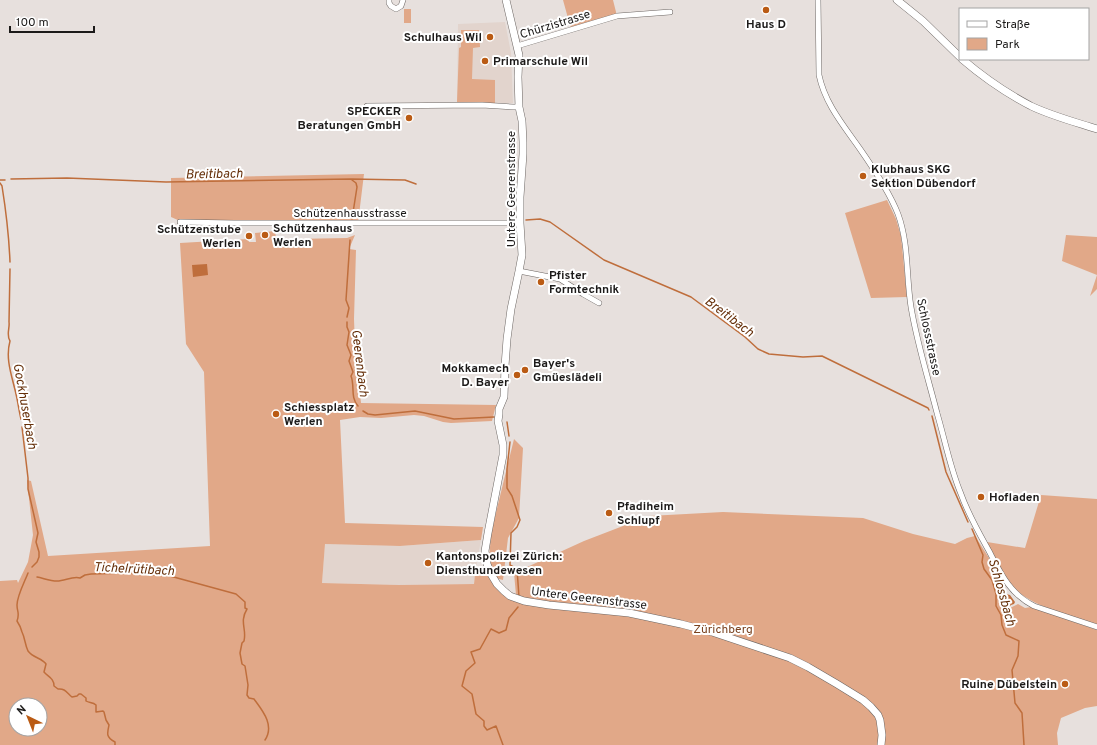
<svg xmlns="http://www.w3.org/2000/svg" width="1097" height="745" font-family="Overpass,sans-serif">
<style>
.built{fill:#e2d4cd}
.green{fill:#e1a888;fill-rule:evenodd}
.water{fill:#bf6e3c}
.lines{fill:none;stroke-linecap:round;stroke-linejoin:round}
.stream{stroke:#bf6e3c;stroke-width:1.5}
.street-casing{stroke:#6c6663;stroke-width:6}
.secondary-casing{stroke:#6c6663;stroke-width:8}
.street{stroke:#fff;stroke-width:5}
.secondary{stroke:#fff;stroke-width:7}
.poi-dot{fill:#ba5b14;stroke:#fff;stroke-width:1.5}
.labels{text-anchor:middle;stroke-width:4;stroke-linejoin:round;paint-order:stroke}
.street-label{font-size:12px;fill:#1c1a19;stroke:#fff}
.poi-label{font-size:12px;font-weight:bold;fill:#1c1a19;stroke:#fff;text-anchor:start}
.park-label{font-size:12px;fill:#7a421f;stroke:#fff}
.water-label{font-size:13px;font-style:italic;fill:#66300a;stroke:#fff}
</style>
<rect width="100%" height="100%" fill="#e7e0dd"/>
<path class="built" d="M 505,22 L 511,53 L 513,103 L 457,103 L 458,24 Z
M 481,540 L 475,574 L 474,584 L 399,585 L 322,583 L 325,544 L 400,546 Z"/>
<path class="green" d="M 563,0 L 613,0 L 617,16 L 571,29 Z
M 404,9 L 411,9 L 411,23 L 404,23 Z
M 461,30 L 479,30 L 480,47 L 473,48 L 472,79 L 495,80 L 495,103 L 457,102 L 459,48 L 461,47 Z
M 364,174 L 358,223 L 180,221 L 171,217 L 171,178 Z
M 887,200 L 896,219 L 901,236 L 907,297 L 871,298 L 845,213 Z
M 275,231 L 276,238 L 292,239 L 347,238 L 355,235 L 349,249 L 356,250 L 354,319 L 355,346 L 361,403 L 496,405 L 492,421 L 451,423 L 443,422 L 424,416 L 414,415 L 381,418 L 360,417 L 340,420 L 345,523 L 483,527 L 481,540 L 400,546 L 325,544 L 322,583 L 399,585 L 474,584 L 475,574 L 491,574 L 489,561 L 491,533 L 514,439 L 523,448 L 519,518 L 508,538 L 503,580 L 495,578 L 507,590 L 516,595 L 514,573 L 584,541 L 649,516 L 723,512 L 863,518 L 913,534 L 955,544 L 967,538 L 975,536 L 996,569 L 993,585 L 1004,611 L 1018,604 L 1025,608 L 1031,607 L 1097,630 L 1097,706 L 1085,708 L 1061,718 L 1057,733 L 1058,745 L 0,745 L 0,581 L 17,580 L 18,583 L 28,562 L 33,535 L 27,480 L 31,481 L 48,556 L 210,546 L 204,372 L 186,344 L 180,243 L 248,239 L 249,242 L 256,242 L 255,233 ZM 16,705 L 40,705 L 40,729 L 16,729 Z
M 1066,235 L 1097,237 L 1097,289 L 1090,296 L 1097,275 L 1062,261 Z
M 1041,495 L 1097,499 L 1097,625 C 1070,615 1023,605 1007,580 C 1000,568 994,555 987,542 L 1025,548 Z"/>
<path class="water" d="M 207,264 L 208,275 L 193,277 L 192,265 Z
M 1006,594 L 1010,595 L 1015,602 L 1014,604 L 1011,605 L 1009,607 L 1006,606 L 1006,604 L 1002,600 L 1002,596 Z"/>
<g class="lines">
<path class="stream" d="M 11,179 L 67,178 L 166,182 L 351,179 L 405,180 L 416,184
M 0,180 L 5,180
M 352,180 L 356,183 L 357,187 L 352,219
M 0,183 L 2,186 C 6,211 9,237 10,262
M 526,220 L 540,219 L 550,222 L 604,260 L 691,297 L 745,337 L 758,349 L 769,354 L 803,357 L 822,356 L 928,408 L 929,410
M 10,269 L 9,322 C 10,328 6,335 10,341 C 5,359 12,376 16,394 C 18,402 19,411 21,419
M 347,317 L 349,308 L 346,300 L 350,240
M 347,322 L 347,327 L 349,332 L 347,345 L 351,355 L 349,361 L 353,372 L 351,376 C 355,386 350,397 358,406
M 363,411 L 368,414 L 375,415 L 415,411 L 454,419 L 494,417
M 932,416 L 946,472 L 968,522
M 507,422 L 509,436
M 22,427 L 28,478 L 28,489 L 38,533 L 36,542 L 39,552 L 39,557 L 37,562 L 32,567
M 510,442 L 507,469 L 507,488 L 512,496 L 520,520 L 517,527 L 511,533 L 510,565 L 517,569 L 519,597
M 972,529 L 983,555 L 982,562 L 984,569 L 992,580 L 996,594 L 996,606 L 1001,615 L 1002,625 L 1006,635 L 1019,641 L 1018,656 L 1012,670 L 1015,703 L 1022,713 L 1024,745
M 28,573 C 25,581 17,596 17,605 C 17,612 20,613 17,621 C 19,624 21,628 22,632 C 25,638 25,645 28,651 C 33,658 42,658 46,664 L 44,672 C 48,677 54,678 54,686 L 58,689 C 65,688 67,693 72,697 L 77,696 L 79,694 L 81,694 L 86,698 L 86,701 C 89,703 93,702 96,705 L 96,712 L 103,711 L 104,712 L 106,720 L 109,725 C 107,734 106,737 115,742 L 115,745
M 37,577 C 43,578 50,581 57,581 C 65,581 72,576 80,578 L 85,575 L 91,574 L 126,573 L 170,576 L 236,594 L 245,602 L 245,608 L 247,609 C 239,622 247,629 244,641 L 242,643 L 240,653 L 242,664 L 245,666 L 248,685 L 247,695 L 249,698 L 254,699 C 262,710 275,725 265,740
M 503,745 L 496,726 L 487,730 L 484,726 L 484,721 L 476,714 L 472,694 L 462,686 L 466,671 L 475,663 L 471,652 L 480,649 L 491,629 L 499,633 L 506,630 L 509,618 L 518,607"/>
<g class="street-casing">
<path id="street" d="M 389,0 L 389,3 L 391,6 L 396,9 L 401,6 L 403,0
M 818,0 L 819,75 C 825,104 844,126 860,149 C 874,169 889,191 898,214 C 909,244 906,276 911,307 C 917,343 928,378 937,413 C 945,440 950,468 961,494 C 968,514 979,533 989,551 C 1001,574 1010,594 1034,606 L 1097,627
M 517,46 L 617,16 L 670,12
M 367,106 L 482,105 L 513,107 L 519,107
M 180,222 L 234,223 L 520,223
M 519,271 L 560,279 L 583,294 L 599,303"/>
</g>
<g class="secondary-casing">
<path id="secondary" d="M 506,0 L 519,55 L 518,77 L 519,107 L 522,121 L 523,142 L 523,154 L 520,197 L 520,223 L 522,255 L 519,271 L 511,309 L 507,339 L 505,366 L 504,397 L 499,409 L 499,414 L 498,421 L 503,445 L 503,455 L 488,533 L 485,551 L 487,564 L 491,574 L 497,584 L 504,591 L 510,596 L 524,601 L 549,605 L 629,613 L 681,624 L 712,632 L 790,658 L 808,667 L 837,684 L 863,700 L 871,707 L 878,715 L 880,720 L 882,735 L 881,745
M 897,0 L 923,21 L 960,57
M 962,59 C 983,77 1006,93 1031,106 C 1052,116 1075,122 1097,129"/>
</g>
<use href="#street" class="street"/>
<use href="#secondary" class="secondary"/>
</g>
<g class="poi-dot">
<circle cx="766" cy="10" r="4"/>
<circle cx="490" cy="37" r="4"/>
<circle cx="485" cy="61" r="4"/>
<circle cx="409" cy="118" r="4"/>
<circle cx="863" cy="176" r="4"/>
<circle cx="265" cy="235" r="4"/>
<circle cx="249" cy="236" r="4"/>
<circle cx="541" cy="282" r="4"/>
<circle cx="525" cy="370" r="4"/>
<circle cx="517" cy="375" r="4"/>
<circle cx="276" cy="414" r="4"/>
<circle cx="981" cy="497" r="4"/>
<circle cx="609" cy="513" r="4"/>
<circle cx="428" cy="563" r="4"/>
<circle cx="1065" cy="684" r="4"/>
</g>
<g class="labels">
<g class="street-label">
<text transform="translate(555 24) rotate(-17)" y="4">Chürzistrasse</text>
<text transform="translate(511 189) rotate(-90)" y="4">Untere Geerenstrasse</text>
<text x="350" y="217">Schützenhausstrasse</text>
<text transform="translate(929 337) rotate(78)" y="4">Schlossstrasse</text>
<text transform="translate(589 598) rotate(7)" y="4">Untere Geerenstrasse</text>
</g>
<g class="poi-label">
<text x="766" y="28" text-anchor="middle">Haus D</text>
<text x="482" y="41" text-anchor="end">Schulhaus Wil</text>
<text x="493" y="65">Primarschule Wil</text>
<text x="401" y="115" text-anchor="end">SPECKER<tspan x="401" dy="14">Beratungen GmbH</tspan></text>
<text x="871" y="173">Klubhaus SKG<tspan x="871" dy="14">Sektion Dübendorf</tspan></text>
<text x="273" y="232">Schützenhaus<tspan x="273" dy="14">Werlen</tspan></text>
<text x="241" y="233" text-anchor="end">Schützenstube<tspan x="241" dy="14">Werlen</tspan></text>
<text x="549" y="279">Pfister<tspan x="549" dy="14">Formtechnik</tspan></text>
<text x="533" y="367">Bayer's<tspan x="533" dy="14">Gmüeslädeli</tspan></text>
<text x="509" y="372" text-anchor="end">Mokkamech<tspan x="509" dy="14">D. Bayer</tspan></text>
<text x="284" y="411">Schiessplatz<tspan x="284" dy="14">Werlen</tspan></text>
<text x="989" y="501">Hofladen</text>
<text x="617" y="510">Pfadiheim<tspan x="617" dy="14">Schlupf</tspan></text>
<text x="436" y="560">Kantonspolizei Zürich:<tspan x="436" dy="14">Diensthundewesen</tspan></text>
<text x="1057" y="688" text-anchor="end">Ruine Dübelstein</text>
</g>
<g class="park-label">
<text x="723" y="633">Zürichberg</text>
</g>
<g class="water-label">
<text transform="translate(214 173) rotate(-1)" y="5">Breitibach</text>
<text transform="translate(730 316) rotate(37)" y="5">Breitibach</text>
<text transform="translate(361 363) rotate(83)" y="5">Geerenbach</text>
<text transform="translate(26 406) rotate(80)" y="5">Gockhuserbach</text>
<text transform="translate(134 568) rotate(3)" y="5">Tichelrütibach</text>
<text transform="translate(1003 592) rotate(74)" y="5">Schlossbach</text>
</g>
</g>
<rect x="959" y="8" width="130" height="52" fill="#ffffff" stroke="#a4a3a3"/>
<rect x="967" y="21" width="20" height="6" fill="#ffffff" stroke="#a4a3a3"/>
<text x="995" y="28" font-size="12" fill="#1c1a19">Straße</text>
<rect x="967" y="38" width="20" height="12" fill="#e1a888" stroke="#a4a3a3"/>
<text x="995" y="48" font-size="12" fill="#1c1a19">Park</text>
<g transform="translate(28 717) rotate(317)"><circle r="19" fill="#ffffff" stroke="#a4a3a3"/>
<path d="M0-3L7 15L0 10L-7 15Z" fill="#ba5b14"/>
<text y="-6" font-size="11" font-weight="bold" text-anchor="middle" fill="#1c1a19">N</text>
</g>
<path d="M10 26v6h84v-6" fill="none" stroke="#1c1a19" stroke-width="2"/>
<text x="16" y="26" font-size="12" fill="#1c1a19" stroke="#ffffff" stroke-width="3" paint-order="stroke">100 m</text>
</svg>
